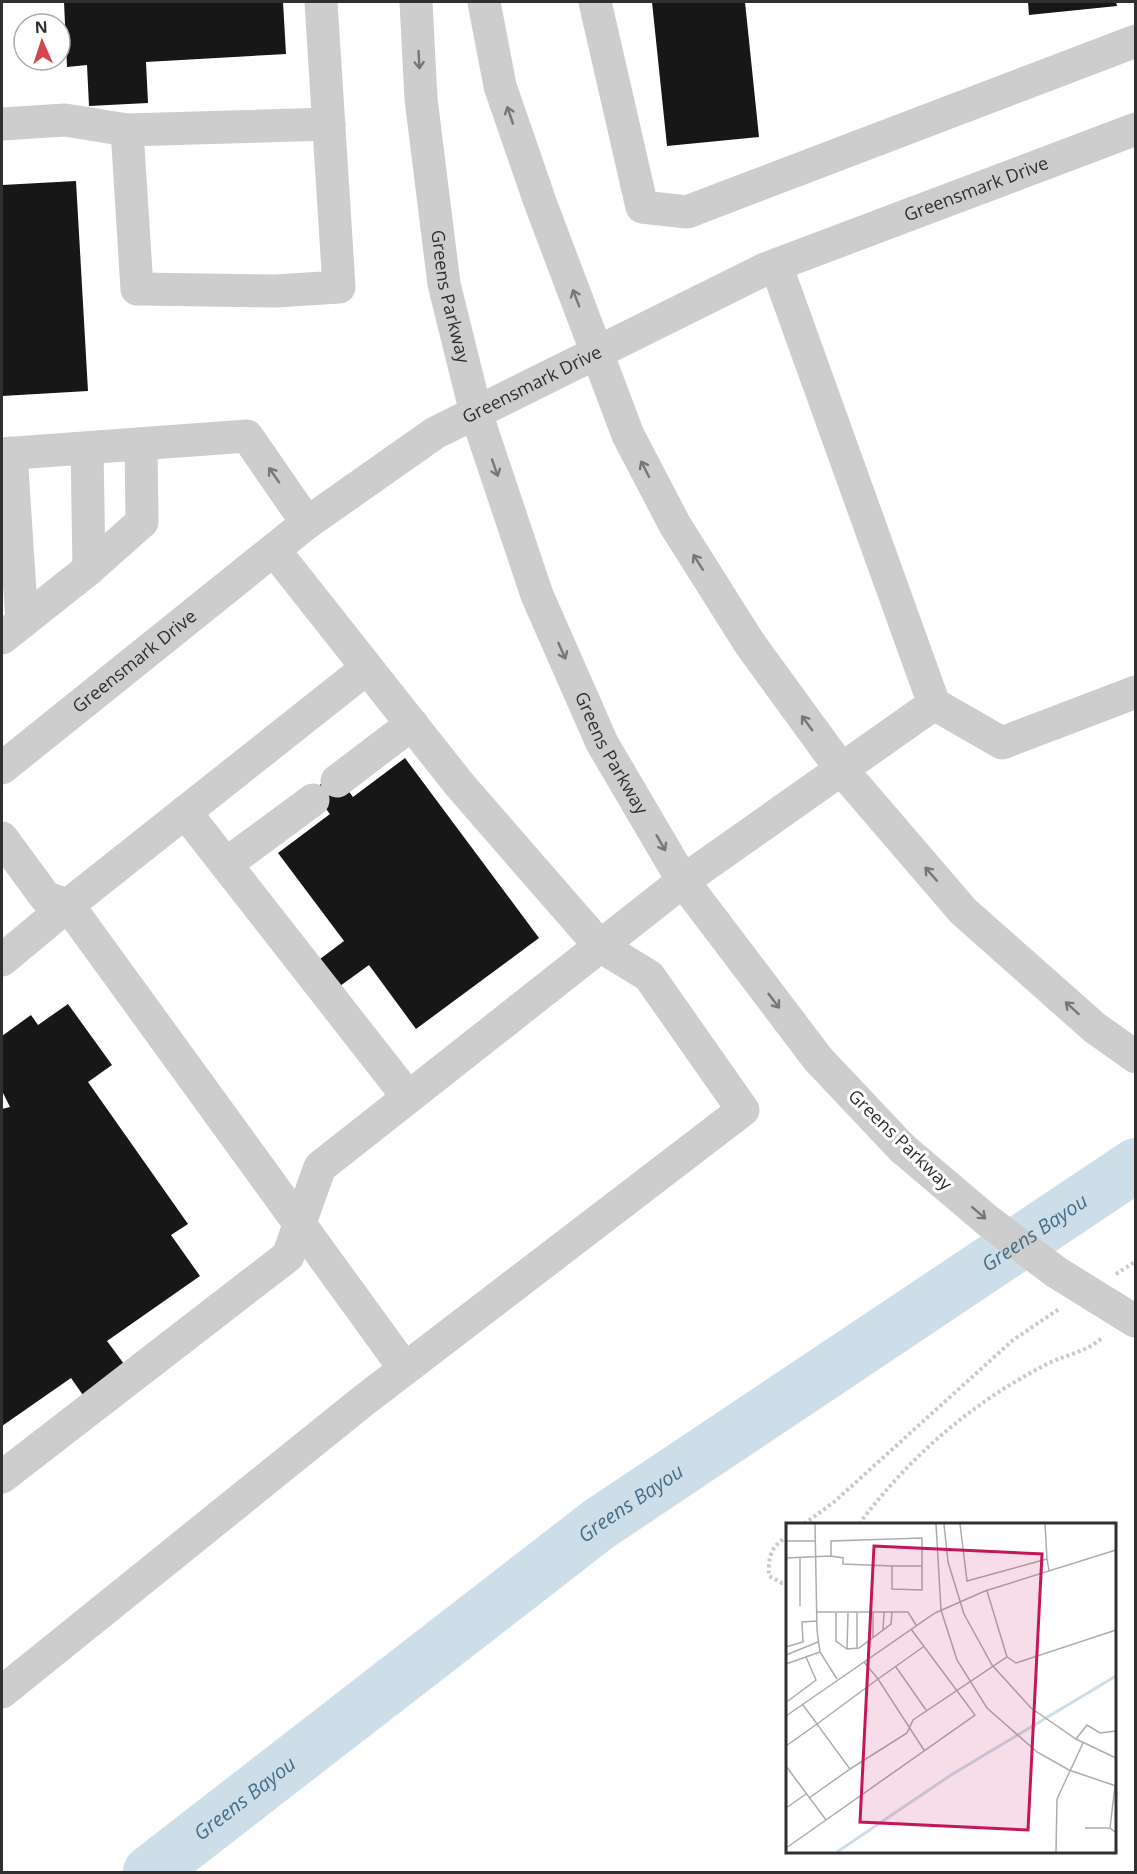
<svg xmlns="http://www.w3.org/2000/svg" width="1137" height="1874" font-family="'Open Sans',sans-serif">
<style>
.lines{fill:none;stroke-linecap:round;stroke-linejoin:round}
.river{stroke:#cedee9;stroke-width:54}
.building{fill:#171717}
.path{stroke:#cacaca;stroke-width:4;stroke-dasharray:3 3;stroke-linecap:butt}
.minor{stroke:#cdcdcd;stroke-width:33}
.minor-bridge{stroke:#cdcdcd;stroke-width:33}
.oneway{stroke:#777}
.labels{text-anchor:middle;stroke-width:6;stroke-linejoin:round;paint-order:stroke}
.street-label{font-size:18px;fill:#303030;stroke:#fff}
.water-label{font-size:20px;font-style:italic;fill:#466f8b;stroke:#fff}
.inset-river{fill:none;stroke:#cedee9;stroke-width:3}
.inset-road{fill:none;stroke:#acacac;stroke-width:1.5}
.view{fill:#c2185b;fill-opacity:0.15;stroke:#c2185b;stroke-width:3}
.inset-edge{fill:none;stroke:#303030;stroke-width:3}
</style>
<rect width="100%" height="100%" fill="#fff"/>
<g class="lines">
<path class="river" id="s1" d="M 150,1872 L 599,1524 L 1136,1165"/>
</g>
<path class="building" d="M 64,2 L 283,2 L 286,54 L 146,62 L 148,103 L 89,106 L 87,65 L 67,67 Z
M 652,2 L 745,2 L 759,137 L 667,146 Z
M 1028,2 L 1116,2 L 1117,6 L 1029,15 Z
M 76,181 L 88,391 L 2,396 L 2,185 Z
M 405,758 L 539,938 L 416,1029 L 369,965 L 340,986 L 320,959 L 344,941 L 278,853 L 330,814 L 312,791 L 335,773 L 353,797 Z
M 68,1004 L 112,1065 L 88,1082 L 188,1224 L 171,1235 L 200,1276 L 107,1341 L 127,1368 L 85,1398 L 71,1378 L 2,1426 L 2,1109 L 10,1107 L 2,1091 L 2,1036 L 31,1015 L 38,1025 Z"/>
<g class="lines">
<path class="path" d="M 1116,1274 L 1136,1261
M 804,1524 L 834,1502 L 1013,1340 L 1059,1309
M 859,1524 C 901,1468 952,1420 1013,1383 C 1025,1376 1037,1369 1049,1363 C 1068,1354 1086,1352 1102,1338
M 788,1536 C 771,1546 768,1556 769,1576 L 782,1583 L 788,1583"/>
<g class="minor">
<path id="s2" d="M 416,2 L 421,99 L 444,284 L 476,413 L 537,595 L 602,743 L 683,881 L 818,1059 L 902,1148"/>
<path d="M 484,2 L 500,86 L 540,202 L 628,435 L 675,525 L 750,644 L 841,769 L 963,911 L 1095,1028 L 1136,1057"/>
<path d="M 595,2 L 642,207 L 687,212 L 1136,41"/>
<path d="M 2,124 L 65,120 L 127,130 L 137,289 L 276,291 L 339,287 L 321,2"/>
<path d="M 127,130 L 329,124"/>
<path d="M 776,265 L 934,704"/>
<path d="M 87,448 L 89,569"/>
<path d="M 11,453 L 22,622"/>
<path d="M 2,454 L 247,436 L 307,523"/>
<path d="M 2,638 L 89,569 L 142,522 L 141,444"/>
<path id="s3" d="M 2,768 L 307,523 L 435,433 L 765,269 L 1136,129"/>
<path d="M 337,781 L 412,724"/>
<path d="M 185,812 L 408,1097"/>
<path d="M 2,838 L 46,898 L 68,905 L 367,668"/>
<path d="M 226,864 L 313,800"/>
<path d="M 2,960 L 68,905 L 405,1369"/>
<path d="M 2,1477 L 288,1256 L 320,1167 L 683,881 L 934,704 L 1002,743 L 1136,692"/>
<path d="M 2,1692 L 363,1401 L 743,1110 L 649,976 L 600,946 L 459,784 L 274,550"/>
</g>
<path class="minor-bridge" d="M 902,1148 L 988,1221 L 1056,1272 L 1135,1321"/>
</g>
<defs><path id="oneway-shaft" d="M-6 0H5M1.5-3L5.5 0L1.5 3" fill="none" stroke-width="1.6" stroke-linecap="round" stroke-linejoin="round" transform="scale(1.5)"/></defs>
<g class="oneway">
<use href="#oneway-shaft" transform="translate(419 60) rotate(87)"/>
<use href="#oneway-shaft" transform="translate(510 115) rotate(-109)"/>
<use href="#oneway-shaft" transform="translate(576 298) rotate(-111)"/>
<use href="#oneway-shaft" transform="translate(495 468) rotate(71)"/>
<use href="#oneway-shaft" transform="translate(645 469) rotate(-117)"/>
<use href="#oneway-shaft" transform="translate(274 475) rotate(-125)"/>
<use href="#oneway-shaft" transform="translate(698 562) rotate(-122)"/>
<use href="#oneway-shaft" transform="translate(562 651) rotate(66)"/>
<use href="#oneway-shaft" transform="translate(807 723) rotate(-126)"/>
<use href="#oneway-shaft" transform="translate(661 843) rotate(60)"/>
<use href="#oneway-shaft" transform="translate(931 874) rotate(-131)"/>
<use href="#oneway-shaft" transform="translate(774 1001) rotate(53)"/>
<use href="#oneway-shaft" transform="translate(1072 1008) rotate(-138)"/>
<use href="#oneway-shaft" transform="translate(979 1213) rotate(41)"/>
</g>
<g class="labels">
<g class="street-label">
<text dy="6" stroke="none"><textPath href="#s3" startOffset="1142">Greensmark Drive</textPath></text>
<text dy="6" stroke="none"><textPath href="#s2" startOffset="297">Greens Parkway</textPath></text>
<text dy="6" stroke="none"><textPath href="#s3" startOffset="656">Greensmark Drive</textPath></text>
<text dy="6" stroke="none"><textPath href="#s3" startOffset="170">Greensmark Drive</textPath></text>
<text dy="6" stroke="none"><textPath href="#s2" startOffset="783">Greens Parkway</textPath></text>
<text transform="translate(900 1140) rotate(44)" y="6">Greens Parkway</text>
</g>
<g class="water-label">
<text dy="7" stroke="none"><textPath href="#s1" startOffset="1092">Greens Bayou</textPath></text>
<text dy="7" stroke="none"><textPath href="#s1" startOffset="606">Greens Bayou</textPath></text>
<text dy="7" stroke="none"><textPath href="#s1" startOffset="120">Greens Bayou</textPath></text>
</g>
</g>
<g transform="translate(786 1523)">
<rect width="330" height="330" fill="#fff"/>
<path class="inset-river" d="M 51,329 L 165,252 L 330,153"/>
<path class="inset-road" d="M 29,1 L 31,107 L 34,129 L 51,156M 150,1 L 155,87 L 171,137 L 201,185 L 251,229 L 283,247 L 330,263M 158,1 L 162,39 L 178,91 L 206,142 L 245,185 L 290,216 L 330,235M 174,1 L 181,58 L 261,36 L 263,48M 259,1 L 261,36M 136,15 L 136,67 L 106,66 L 106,43 L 57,41 L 57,35 L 45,33 L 45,18 ZM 0,18 L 30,18M 0,35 L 45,33M 14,35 L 14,83M 106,43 L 136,43M 201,68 L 221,134M 30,89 L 122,89 L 130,102M 87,89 L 87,114M 50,90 L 50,118 L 61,126 L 73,125 L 105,101 L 106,89M 97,107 L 98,89M 0,124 L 17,119 L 16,99 L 30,98M 71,125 L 71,90M 61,126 L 62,90M 0,132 L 32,119M 78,139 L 92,156 L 137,124M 0,141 L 34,129M 110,144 L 140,187M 2,178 L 30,157 L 20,134M 17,182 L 31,201 L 92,156 L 138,227M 0,193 L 149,90 L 199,68 L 330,27M 290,216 L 301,202 L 314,210 L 330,208M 0,223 L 31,201 L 64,246 L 23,275M 0,243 L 40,297 L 189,192 L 125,106M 64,246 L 121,210 L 127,197 L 221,134 L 230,140 L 330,107M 0,285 L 20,271M 299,305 L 324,305 L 330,310M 324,305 L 329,263M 0,325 L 40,297M 270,329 L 271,276 L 297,220"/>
<path class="view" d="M 88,23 L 256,31 L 242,307 L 74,299 Z"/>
<rect width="330" height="330" class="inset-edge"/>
</g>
<rect width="1137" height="1874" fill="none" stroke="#303030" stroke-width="6"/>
<g transform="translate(42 42) rotate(357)"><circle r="28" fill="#ffffff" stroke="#acacac" stroke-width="1.5"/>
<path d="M0-4.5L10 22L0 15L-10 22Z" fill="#d4454f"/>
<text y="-9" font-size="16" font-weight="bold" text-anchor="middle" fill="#303030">N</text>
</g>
</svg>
